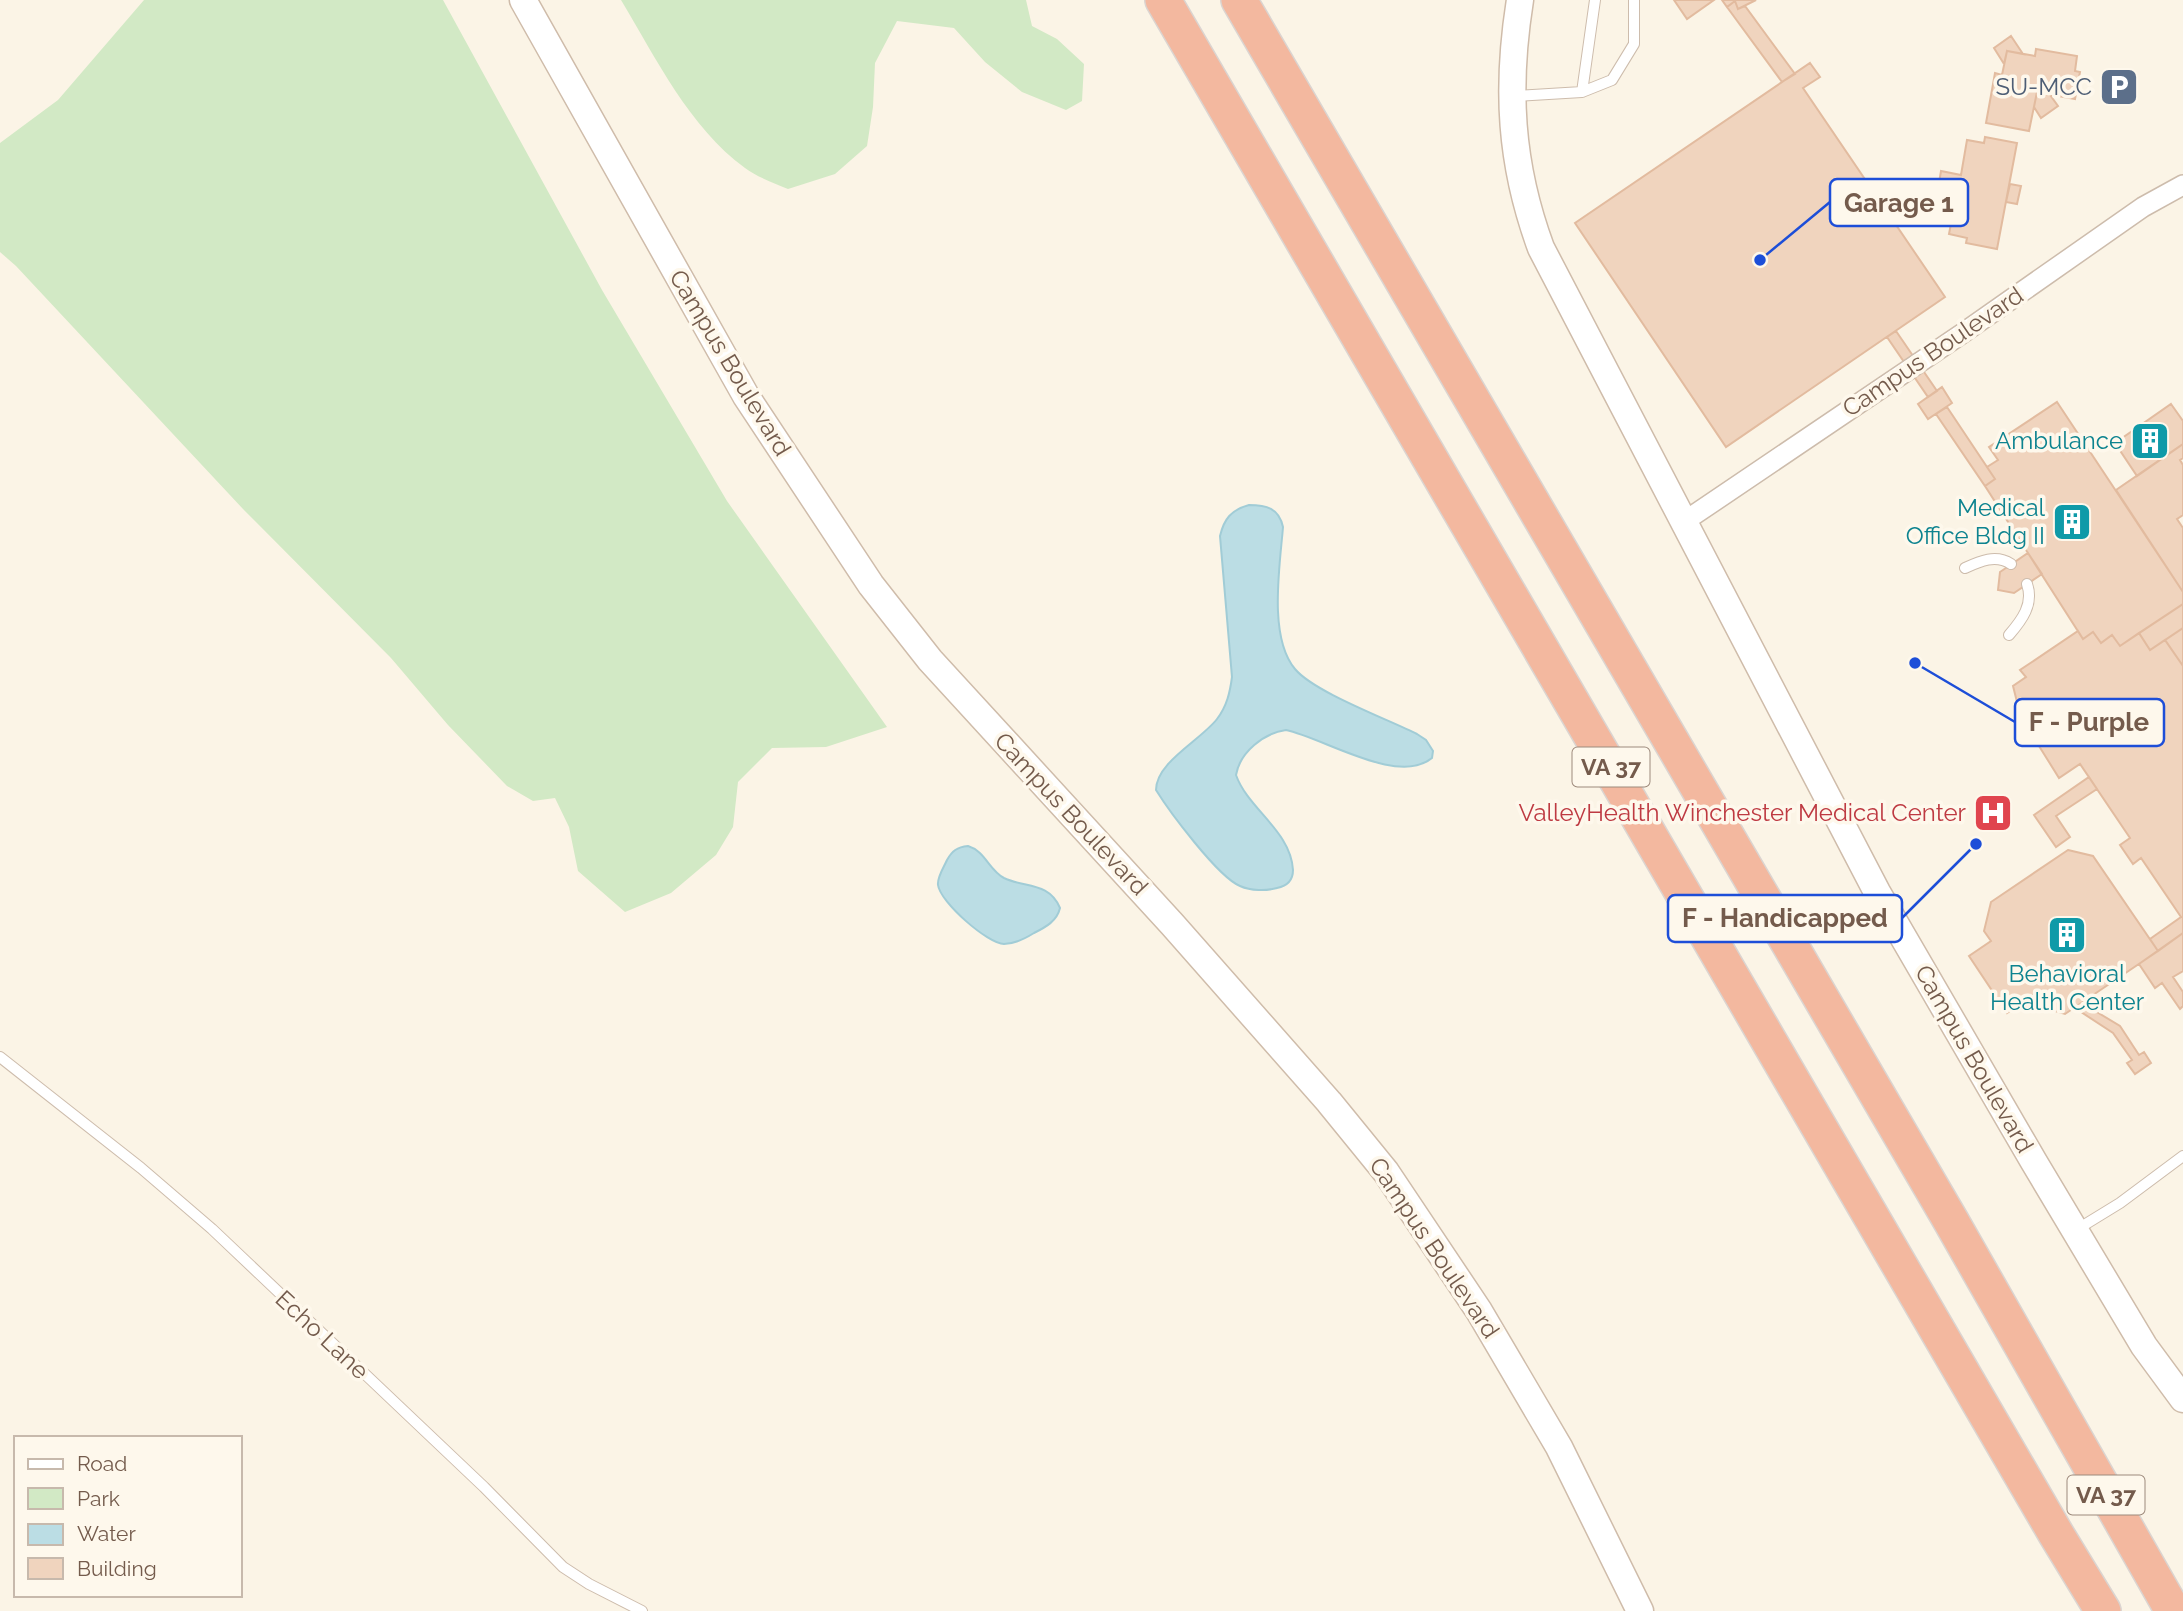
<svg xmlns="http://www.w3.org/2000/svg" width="2183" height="1611" font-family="Raleway,sans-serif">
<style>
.green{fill:#d2e9c5}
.water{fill:#bbdde4;stroke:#a1ccd6;stroke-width:2}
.building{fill:#f0d4be;stroke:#e2bb9f;stroke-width:2}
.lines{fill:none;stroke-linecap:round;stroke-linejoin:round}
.lane-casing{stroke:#cdbcac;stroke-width:12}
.street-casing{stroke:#cdbcac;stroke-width:22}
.secondary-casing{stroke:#cfbcaa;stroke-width:29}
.highway-casing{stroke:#dbd4d0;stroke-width:38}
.lane{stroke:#fff;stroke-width:10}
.street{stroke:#fff;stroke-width:19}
.secondary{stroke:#fff;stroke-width:26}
.highway{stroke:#f3b89f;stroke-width:35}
.labels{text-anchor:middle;stroke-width:7;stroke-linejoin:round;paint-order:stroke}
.shield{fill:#fef8ec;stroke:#9d8a7c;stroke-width:2}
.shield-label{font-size:23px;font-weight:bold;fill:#745b4c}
.service-label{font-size:24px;fill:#4e5e75;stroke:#fef8ec;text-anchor:end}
.street-label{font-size:24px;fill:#745b4c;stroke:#fef8ec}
.culture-label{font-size:24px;fill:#0d838f;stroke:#fef8ec;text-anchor:end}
.health-label{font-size:24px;fill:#be3a42;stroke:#fef8ec;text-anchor:end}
.leader{fill:none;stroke:#1d4ed8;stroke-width:2.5}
.callout-dot{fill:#1d4ed8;stroke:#fef8ec;stroke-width:2.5}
.callout{fill:#fef8ec;stroke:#1d4ed8;stroke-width:2.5}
.callout-label{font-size:26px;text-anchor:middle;font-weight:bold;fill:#745b4c}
</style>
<rect width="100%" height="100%" fill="#fbf4e6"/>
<path class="green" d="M 144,0 L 443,0 L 602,290 L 727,501 L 887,727 L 826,747 L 772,748 L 738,782 L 733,827 L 716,855 L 671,893 L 625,912 L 578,871 L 569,827 L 555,798 L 533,801 L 507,786 L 448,725 L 391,658 L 243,509 L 16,266 L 0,252 L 0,143 L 58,100 Z
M 621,0 L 1026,0 L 1032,26 L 1057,39 L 1084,64 L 1082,101 L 1066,110 L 1022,92 L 985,62 L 954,28 L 897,21 L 875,63 L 873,107 L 867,146 L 835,174 L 788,189 C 774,183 757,177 745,168 C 689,127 656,58 621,0 Z"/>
<path class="water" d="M 1249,505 C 1266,505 1279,508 1283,527 C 1280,565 1268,637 1295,669 C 1314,692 1387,719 1417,734 L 1426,740 L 1433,751 L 1432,758 C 1398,786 1324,738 1286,730 C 1264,733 1240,752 1236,775 C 1248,809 1291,831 1293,870 C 1293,881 1287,886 1277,888 C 1266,891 1251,891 1240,886 C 1218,877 1169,811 1156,790 C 1156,762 1201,740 1217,719 C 1227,706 1230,692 1232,677 L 1220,536 C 1224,519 1231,510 1249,505 Z
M 968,846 C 985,851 989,870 1004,878 C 1025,888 1049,882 1060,908 C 1057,921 1046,927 1034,933 C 1026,938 1014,944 1004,944 C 988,944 940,902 938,885 C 937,877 944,867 947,860 C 952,851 957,847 968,846 Z"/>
<path class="building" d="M 1674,0 L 1714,0 L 1687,19 Z
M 1722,0 L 1756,0 L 1738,9 L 1735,1 L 1727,7 Z
M 1735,1 L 1738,9 L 1745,6 L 1795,74 L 1782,82 L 1727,7 Z
M 2011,36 L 2023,54 L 2007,51 L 2004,64 L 1994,48 Z
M 2036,49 L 2077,56 L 2075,71 L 2080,72 L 2075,99 L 2037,92 L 2029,131 L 1986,123 L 1995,73 L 2002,75 L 2007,51 L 2035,56 Z
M 1810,63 L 1820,77 L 1803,88 L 1945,297 L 1726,447 L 1575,223 Z
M 2037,92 L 2050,95 L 2058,106 L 2041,118 L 2034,107 Z
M 1985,137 L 2017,143 L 1997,249 L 1966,243 L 1967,238 L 1949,234 L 1956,198 L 1937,195 L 1941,171 L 1961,175 L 1967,140 L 1984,143 Z
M 2010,184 L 2021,186 L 2017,204 L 2006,202 Z
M 1896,331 L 1937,391 L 1928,397 L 1887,337 Z
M 1942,387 L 1952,403 L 1928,419 L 1918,404 Z
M 2057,402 L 2183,592 L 2183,604 L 2120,646 L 2112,635 L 2101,643 L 2093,632 L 2083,639 L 1985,486 L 1995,479 L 1987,467 L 1998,460 L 1989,447 Z
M 2171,404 L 2183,421 L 2183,444 L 2137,476 L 2115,443 Z
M 1947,407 L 1995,479 L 1985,486 L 1936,414 Z
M 2183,444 L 2183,458 L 2180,460 L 2183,465 L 2183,515 L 2177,519 L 2183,528 L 2183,592 L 2116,490 Z
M 2028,553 L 2042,574 L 2014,593 L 1998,590 L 2000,572 Z
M 2183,604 L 2183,628 L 2150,650 L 2139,633 Z
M 2183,628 L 2183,666 L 2165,640 Z
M 2078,631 L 2083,639 L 2093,632 L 2101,643 L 2112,635 L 2120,646 L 2139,633 L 2150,650 L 2165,640 L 2183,666 L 2183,933 L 2158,951 L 2150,939 L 2181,917 L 2141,858 L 2133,864 L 2120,845 L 2130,838 L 2080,764 L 2059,778 L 2034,738 L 2017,702 L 2013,686 L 2026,677 L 2020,670 Z
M 2089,777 L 2097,789 L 2056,816 L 2070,837 L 2056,847 L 2034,815 Z
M 2068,850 L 2093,856 L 2158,951 L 2065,1014 L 2041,1007 L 2033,995 L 2007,1013 L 1969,956 L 1991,941 L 1984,931 L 1991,902 Z
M 2183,933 L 2183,971 L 2173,977 L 2183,992 L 2183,1006 L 2180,1009 L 2162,983 L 2155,988 L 2139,964 Z
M 2082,1003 L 2120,1026 L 2139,1055 L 2144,1052 L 2151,1063 L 2135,1074 L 2127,1063 L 2132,1060 L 2113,1033 L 2075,1008 Z"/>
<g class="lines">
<g class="lane-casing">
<path id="lane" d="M 1582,92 L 1612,80 L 1634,44 L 1634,0
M 1514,96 L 1582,92 L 1595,0
M 1965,568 C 1980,561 1996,554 2011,564
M 2009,635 C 2022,620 2034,604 2027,584
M 0,1057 L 141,1168 L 212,1229 L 484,1487 L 563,1567 L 589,1584 L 642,1611
M 2076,1230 L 2120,1203 L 2183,1156"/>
</g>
<g class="street-casing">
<path id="street" d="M 1685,521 L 1963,333 L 2143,207 L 2183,185"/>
</g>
<g class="secondary-casing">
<path id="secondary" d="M 523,0 L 746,396 L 871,585 L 930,660 L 1172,924 L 1329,1102 L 1386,1172 L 1479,1311 L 1559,1447 L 1640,1611
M 1520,0 C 1506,88 1510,164 1541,248 L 1877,892 L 2034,1162 L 2144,1346 L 2183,1399"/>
</g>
<g class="highway-casing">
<path id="highway" d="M 1163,0 L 2056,1534 L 2103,1611
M 1239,0 L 1951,1221 L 2173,1611"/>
</g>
<use href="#lane" class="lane"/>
<use href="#street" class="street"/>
<use href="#secondary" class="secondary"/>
<use href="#highway" class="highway"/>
</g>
<defs>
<g id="parking-square" transform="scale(2.0125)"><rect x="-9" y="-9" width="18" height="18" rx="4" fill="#5c6f8a" stroke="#fef8ec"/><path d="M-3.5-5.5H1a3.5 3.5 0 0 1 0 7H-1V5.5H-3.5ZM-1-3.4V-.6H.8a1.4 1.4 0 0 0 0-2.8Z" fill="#fff"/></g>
<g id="building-square" transform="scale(2.0125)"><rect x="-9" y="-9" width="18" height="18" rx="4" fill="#0f9aa8" stroke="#fef8ec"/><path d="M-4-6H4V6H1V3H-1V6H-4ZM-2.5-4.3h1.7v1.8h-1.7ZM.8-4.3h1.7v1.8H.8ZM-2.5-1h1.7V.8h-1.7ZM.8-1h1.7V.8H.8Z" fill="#fff"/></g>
<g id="hospital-square" transform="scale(2.0125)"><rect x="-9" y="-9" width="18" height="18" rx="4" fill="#e0444e" stroke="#fef8ec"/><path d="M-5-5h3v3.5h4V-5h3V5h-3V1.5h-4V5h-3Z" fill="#fff"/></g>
</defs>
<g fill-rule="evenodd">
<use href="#parking-square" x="2119" y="87"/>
<use href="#building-square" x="2150" y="441"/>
<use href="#building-square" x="2072" y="522"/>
<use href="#hospital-square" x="1993" y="813"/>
<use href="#building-square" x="2067" y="935"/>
</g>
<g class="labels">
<g class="shield">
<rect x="1572.5" y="747.5" width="77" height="39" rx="5"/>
<rect x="2067.5" y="1475.5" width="77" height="39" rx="5"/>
</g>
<g class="shield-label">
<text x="1611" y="775">VA 37</text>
<text x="2106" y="1503">VA 37</text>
</g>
<g class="service-label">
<text x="2092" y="95">SU-MCC</text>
</g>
<g class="street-label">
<text transform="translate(1933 352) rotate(-34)" y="8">Campus Boulevard</text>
<text transform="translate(730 363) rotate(59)" y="8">Campus Boulevard</text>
<text transform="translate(1071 814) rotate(47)" y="8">Campus Boulevard</text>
<text transform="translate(1974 1059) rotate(60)" y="8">Campus Boulevard</text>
<text transform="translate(1434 1248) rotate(56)" y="8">Campus Boulevard</text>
<text transform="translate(322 1335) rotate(43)" y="8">Echo Lane</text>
</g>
<g class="culture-label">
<text x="2123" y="449">Ambulance</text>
<text x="2045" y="516">Medical<tspan x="2045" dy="28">Office Bldg II</tspan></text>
<text x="2067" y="982" text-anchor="middle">Behavioral<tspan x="2067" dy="28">Health Center</tspan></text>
</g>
<g class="health-label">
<text x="1966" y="821">ValleyHealth Winchester Medical Center</text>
</g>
</g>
<path class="leader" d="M1760 260L1830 202M1915 663L2015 722M1976 844L1902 918"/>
<g class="callout-dot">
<circle cx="1760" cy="260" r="7"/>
<circle cx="1915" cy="663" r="7"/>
<circle cx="1976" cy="844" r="7"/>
</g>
<g class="callout">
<rect x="1830" y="179" width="138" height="47" rx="7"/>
<rect x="2015" y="699" width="149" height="47" rx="7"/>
<rect x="1668" y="895" width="234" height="47" rx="7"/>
</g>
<g class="callout-label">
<text x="1899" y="212">Garage 1</text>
<text x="2089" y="731">F - Purple</text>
<text x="1785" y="927">F - Handicapped</text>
</g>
<rect x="14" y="1436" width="228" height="161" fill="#fef8ec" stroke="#c7b9ac" stroke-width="2"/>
<rect x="28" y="1459" width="35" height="10" fill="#ffffff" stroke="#c7b9ac" stroke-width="2"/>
<text x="77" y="1471" font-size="21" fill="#745b4c">Road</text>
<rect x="28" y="1488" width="35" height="21" fill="#d2e9c5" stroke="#c7b9ac" stroke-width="2"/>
<text x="77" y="1506" font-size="21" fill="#745b4c">Park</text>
<rect x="28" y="1524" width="35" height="21" fill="#bbdde4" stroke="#c7b9ac" stroke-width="2"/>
<text x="77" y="1541" font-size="21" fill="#745b4c">Water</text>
<rect x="28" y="1558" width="35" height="21" fill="#f0d4be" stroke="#c7b9ac" stroke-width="2"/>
<text x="77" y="1576" font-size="21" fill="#745b4c">Building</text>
</svg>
